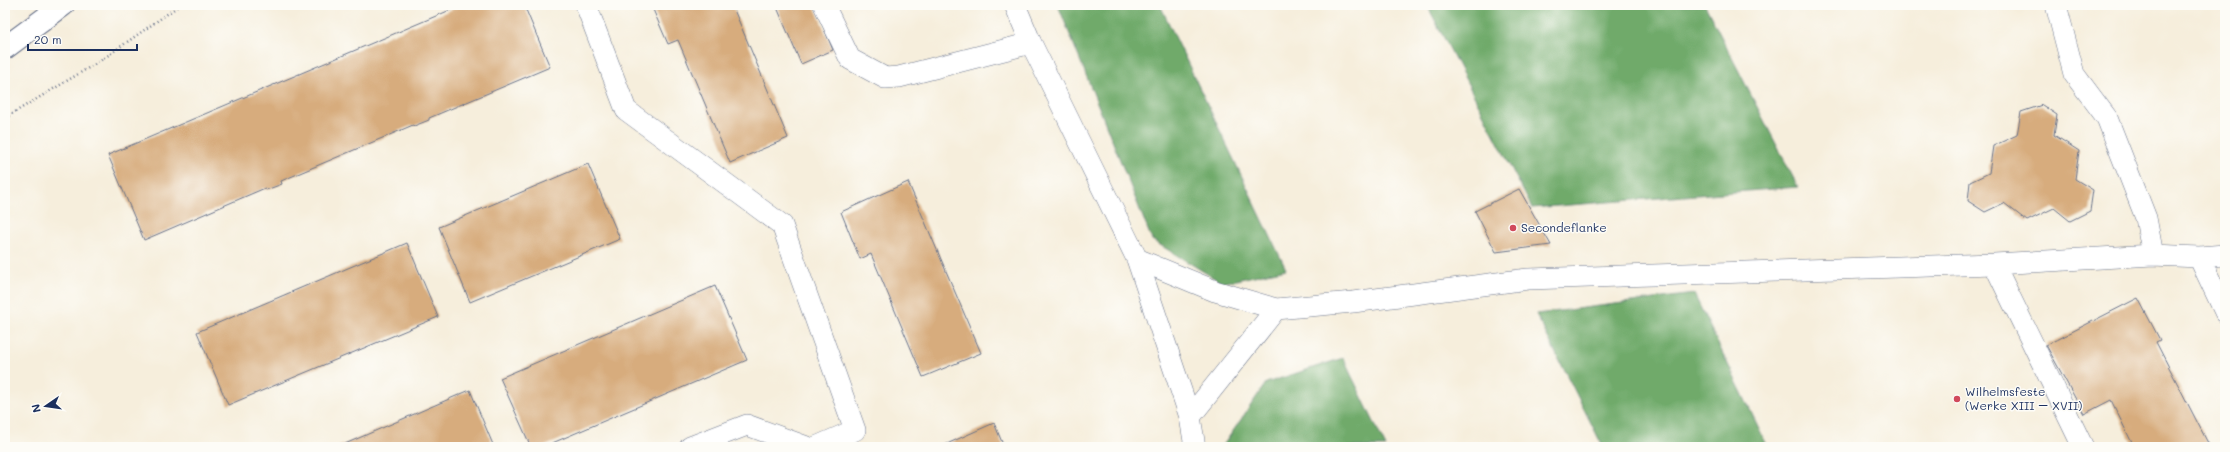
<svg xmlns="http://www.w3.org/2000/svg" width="2230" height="452" font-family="Mali,sans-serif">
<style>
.forest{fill:#6faa6a;stroke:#456c64}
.building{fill:#d7ac7d}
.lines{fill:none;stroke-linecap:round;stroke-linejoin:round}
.service-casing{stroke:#68728a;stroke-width:22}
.secondary-casing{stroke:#68728a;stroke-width:24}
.path{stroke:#68728a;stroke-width:2.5;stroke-dasharray:1 3;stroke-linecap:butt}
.service{stroke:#fff;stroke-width:21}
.secondary{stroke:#fff;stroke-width:22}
.poi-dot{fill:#d1495b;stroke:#fdfcf7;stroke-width:1.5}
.labels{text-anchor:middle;stroke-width:3;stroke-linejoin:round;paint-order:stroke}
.poi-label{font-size:12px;fill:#1b2f5e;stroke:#fdfcf7;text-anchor:start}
</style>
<rect width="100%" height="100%" fill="#fdfcf7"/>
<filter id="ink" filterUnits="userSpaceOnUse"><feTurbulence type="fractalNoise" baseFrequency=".025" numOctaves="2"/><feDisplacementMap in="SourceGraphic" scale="8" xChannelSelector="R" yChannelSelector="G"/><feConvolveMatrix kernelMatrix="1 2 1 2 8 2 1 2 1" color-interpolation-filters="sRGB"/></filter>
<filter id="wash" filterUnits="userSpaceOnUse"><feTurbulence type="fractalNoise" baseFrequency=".012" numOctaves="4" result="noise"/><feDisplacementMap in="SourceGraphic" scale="16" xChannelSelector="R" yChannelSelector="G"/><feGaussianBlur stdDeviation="0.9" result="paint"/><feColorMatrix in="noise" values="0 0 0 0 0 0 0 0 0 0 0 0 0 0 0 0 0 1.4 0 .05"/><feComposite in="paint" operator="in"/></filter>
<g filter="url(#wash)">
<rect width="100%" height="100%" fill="#f6eedc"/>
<path class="forest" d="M 1058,5 L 1160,5 L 1286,269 L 1222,283 L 1152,240 Z
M 1427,5 L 1705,5 L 1798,187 L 1532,208 Z
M 1694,294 L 1768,447 L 1603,447 L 1536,314 Z
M 1343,358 L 1386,447 L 1222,447 L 1266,383 Z"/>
<g id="blocks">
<path class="building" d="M 462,5 L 524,5 L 550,67 L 429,118 L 429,120 L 414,126 L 413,125 L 281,181 L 282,184 L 266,190 L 265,188 L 144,240 L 108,155 Z
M 651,5 L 732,5 L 788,138 L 730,163 L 678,40 L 668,44 Z
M 776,5 L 814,5 L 833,50 L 801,64 Z
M 2042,105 L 2057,115 L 2054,135 L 2079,151 L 2075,179 L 2093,190 L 2090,211 L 2070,221 L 2054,208 L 2027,221 L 2004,203 L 1985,212 L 1968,201 L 1970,182 L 1989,173 L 1993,146 L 2017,135 L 2021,112 Z
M 588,164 L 620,239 L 470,302 L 439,227 Z
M 908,182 L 981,353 L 923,377 L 871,254 L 860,259 L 841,212 Z
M 1519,189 L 1551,245 L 1496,252 L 1475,211 Z
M 407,243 L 438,317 L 228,405 L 197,332 Z
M 715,286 L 747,360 L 543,447 L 531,447 L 500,378 Z
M 2138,298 L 2160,340 L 2156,342 L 2210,447 L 2134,447 L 2111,400 L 2084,414 L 2046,345 Z
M 470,390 L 494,447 L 338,447 Z
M 994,423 L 1004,447 L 940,447 Z"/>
</g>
</g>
<g filter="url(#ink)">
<use href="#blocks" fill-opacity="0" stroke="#68728a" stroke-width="1"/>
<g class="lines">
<g class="service-casing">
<path id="service" d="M 586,5 L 626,110 L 782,225 L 855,430 L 816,447
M 824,5 L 850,59 L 885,78 L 899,77 L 1031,43
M 1015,5 L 1031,43 L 1137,259 L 1215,291 L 1276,309 L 1353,302 L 1528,279 L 1994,264 L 2153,255 L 2199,257 L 2225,255
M 2056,5 L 2074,74 L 2107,118 L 2146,218 L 2153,255
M 2199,257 L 2225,312
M 1137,259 L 1190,417
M 1994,264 L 2083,447
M 690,447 L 747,425 L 807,447
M 1195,447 L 1190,417 L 1276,309"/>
</g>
<g class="secondary-casing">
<path id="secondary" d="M 5,48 L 63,5"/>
</g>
<path class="path" d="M 5,118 L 100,61 L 180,5"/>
<use href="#service" class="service"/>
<use href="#secondary" class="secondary"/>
</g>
</g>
<g class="poi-dot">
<circle cx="1513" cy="228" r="4"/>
<circle cx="1957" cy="399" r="4"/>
</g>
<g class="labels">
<g class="poi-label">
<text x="1521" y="232">Secondeflanke</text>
<text x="1965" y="396">Wilhelmsfeste<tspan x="1965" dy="14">(Werke XIII – XVII)</tspan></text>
</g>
</g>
<rect width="2230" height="452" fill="none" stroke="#fdfcf7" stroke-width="20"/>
<g transform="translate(46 406) rotate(257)" stroke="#fdfcf7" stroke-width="3" paint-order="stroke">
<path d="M0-3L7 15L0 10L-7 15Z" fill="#1b2f5e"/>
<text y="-6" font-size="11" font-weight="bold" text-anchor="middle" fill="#1b2f5e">N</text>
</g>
<path d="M28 44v6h109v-6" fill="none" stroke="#1b2f5e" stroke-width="2"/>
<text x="34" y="44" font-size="12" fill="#1b2f5e" stroke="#fdfcf7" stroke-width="3" paint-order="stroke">20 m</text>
</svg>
